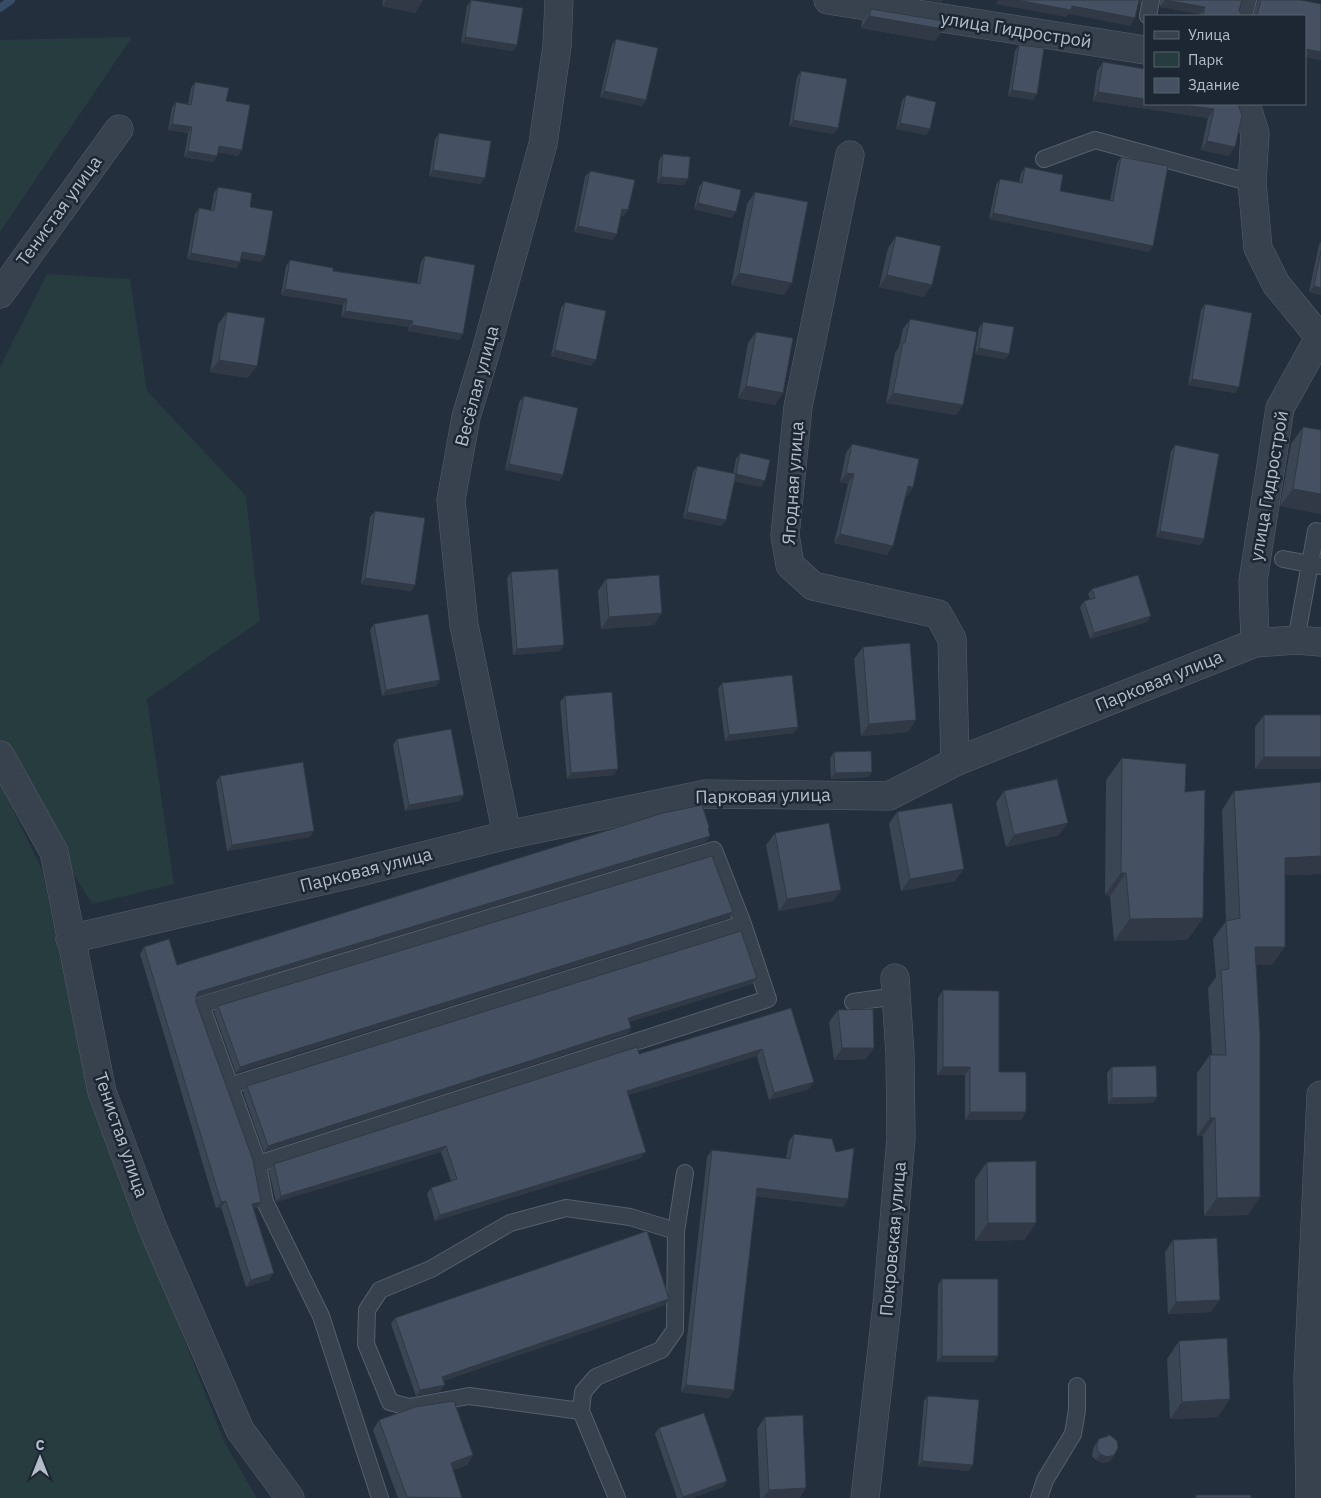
<svg xmlns="http://www.w3.org/2000/svg" width="1321" height="1498" font-family="'IBM Plex Sans',sans-serif">
<style>
.green{fill:#263c3f}
.lines{fill:none;stroke-linecap:round;stroke-linejoin:round}
.stream{stroke:#394c67;stroke-width:8}
.lane-casing{stroke:#565f6c;stroke-width:18}
.street-casing{stroke:#565f6c;stroke-width:29}
.lane{stroke:#38414e;stroke-width:16}
.street{stroke:#38414e;stroke-width:28}
.wall{fill:#3b4654}
.shaded-wall{fill:#303945}
.building{fill:#455162;stroke:#303945}
.labels{text-anchor:middle;stroke-width:5;stroke-linejoin:round;paint-order:stroke}
.street-label{font-size:18px;fill:#b4bcc9;stroke:#1d2633}
</style>
<rect width="100%" height="100%" fill="#242f3e"/>
<path class="green" d="M 132,37 L 0,232 L 0,40 Z
M 47,274 L 130,279 L 147,391 L 246,496 L 260,621 L 147,699 L 174,884 L 92,904 L 0,755 L 0,367 Z
M 0,783 L 42,870 L 90,1101 L 225,1443 L 257,1498 L 0,1498 Z"/>
<g class="lines">
<path class="stream" d="M 0,8 L 11,0"/>
<g class="lane-casing">
<path id="lane" d="M 1148,16 L 1151,0
M 1244,16 L 1248,0
M 1044,159 L 1095,140 L 1252,183
M 1283,559 L 1320,566
M 1296,640 L 1316,531 L 1321,532
M 853,1002 L 897,996
M 229,1086 L 743,924
M 258,1164 L 768,999 L 743,924 L 714,850 L 201,1005 L 258,1164 L 265,1202 L 321,1316 L 380,1498
M 581,1411 L 469,1396 L 409,1407 L 390,1402 L 366,1344 L 367,1310 L 380,1290 L 431,1269 L 510,1223 L 566,1208 L 630,1217 L 676,1231
M 617,1498 L 581,1411 L 583,1392 L 596,1377 L 661,1350 L 675,1330 L 676,1231 L 685,1173
M 1039,1498 L 1045,1480 L 1073,1434 L 1077,1410 L 1077,1386"/>
</g>
<g class="street-casing">
<path id="street" d="M 828,0 L 1145,50
M 1246,104 L 1255,133 L 1252,183 L 1258,248 L 1276,284 L 1321,339
M 850,155 L 798,407 L 785,535 L 790,565 L 813,586 L 938,614 L 952,639 L 955,762
M 0,294 L 119,129
M 1255,643 L 1253,581 L 1280,408 L 1319,338
M 0,755 L 54,852 L 102,1092 L 153,1229 L 240,1430 L 290,1498
M 507,835 L 464,625 L 451,500 L 466,417 L 485,354 L 543,144 L 557,46 L 559,0
M 70,939 L 351,874 L 507,835 L 706,794 L 889,796 L 955,762 L 1255,643 L 1296,640 L 1321,642
M 865,1498 L 887,1305 L 901,1138 L 900,1054 L 895,978
M 1310,1498 L 1308,1378 L 1321,1095"/>
</g>
<use href="#lane" class="lane"/>
<use href="#street" class="street"/>
</g>
<path class="wall" d="M 383,0 L 423,0 L 415,13 L 382,6 Z
M 471,0 L 517,45 L 513,51 L 461,43 L 467,6 Z
M 1160,0 L 1242,0 L 1239,11 L 1243,16 L 1199,16 L 1200,14 L 1160,7 Z
M 1258,0 L 1301,0 L 1321,60 L 1305,57 L 1305,16 L 1253,16 Z
M 871,9 L 935,41 L 861,28 L 862,21 Z
M 616,39 L 642,106 L 600,97 L 612,45 Z
M 1019,45 L 1037,94 L 1033,100 L 1008,96 L 1015,51 Z
M 1103,62 L 1238,104 L 1229,156 L 1201,150 L 1208,118 L 1093,101 L 1097,71 Z
M 801,71 L 834,134 L 789,126 L 797,77 Z
M 195,82 L 226,101 L 238,156 L 218,152 L 213,162 L 184,157 L 188,133 L 168,130 L 172,108 L 176,102 L 188,104 L 191,88 Z
M 906,95 L 930,129 L 926,135 L 896,129 L 902,101 Z
M 439,133 L 481,184 L 429,176 L 435,139 Z
M 663,154 L 684,185 L 657,183 L 659,160 Z
M 1121,157 L 1149,252 L 989,219 L 996,185 L 1000,179 L 1019,182 L 1021,173 L 1025,167 L 1060,191 L 1110,201 L 1117,163 Z
M 590,171 L 624,216 L 621,215 L 613,240 L 574,232 L 585,177 Z
M 703,181 L 732,218 L 694,209 L 699,187 Z
M 218,187 L 250,207 L 261,262 L 241,258 L 236,268 L 187,259 L 195,214 L 199,208 L 211,210 L 214,193 Z
M 755,192 L 784,295 L 731,285 L 747,204 Z
M 896,236 L 924,297 L 879,287 L 888,248 Z
M 1321,242 L 1321,295 L 1309,292 L 1319,245 Z
M 425,256 L 463,334 L 459,340 L 408,331 L 409,327 L 341,317 L 343,305 L 281,295 L 286,266 L 290,260 L 333,271 L 417,283 L 421,262 Z
M 565,302 L 591,366 L 551,356 L 561,308 Z
M 1205,304 L 1235,393 L 1188,385 L 1201,310 Z
M 227,312 L 248,378 L 210,372 L 218,324 Z
M 910,319 L 963,405 L 956,415 L 886,403 L 895,353 L 899,347 L 903,329 Z
M 983,322 L 1009,354 L 1005,359 L 975,354 L 979,328 Z
M 756,332 L 775,405 L 738,398 L 748,343 Z
M 524,396 L 563,475 L 559,481 L 505,470 L 519,402 Z
M 1303,427 L 1321,430 L 1321,514 L 1280,506 L 1291,444 Z
M 852,444 L 913,487 L 907,496 L 905,496 L 887,555 L 834,543 L 848,484 L 840,482 L 846,453 Z
M 1175,445 L 1204,539 L 1200,545 L 1156,537 L 1171,451 Z
M 740,453 L 761,487 L 734,481 L 726,520 L 722,526 L 683,518 L 693,472 L 697,466 L 733,474 L 736,459 Z
M 375,511 L 415,585 L 411,591 L 361,584 L 370,517 Z
M 511,572 L 560,651 L 513,655 L 507,578 Z
M 606,579 L 654,625 L 601,629 L 598,591 Z
M 1092,589 L 1151,616 L 1147,622 L 1090,639 L 1080,607 L 1084,601 L 1090,599 L 1088,594 Z
M 374,624 L 440,680 L 436,686 L 382,696 L 370,630 Z
M 863,647 L 908,732 L 861,736 L 854,659 Z
M 722,683 L 798,727 L 794,733 L 725,741 L 718,689 Z
M 565,696 L 614,775 L 567,779 L 560,702 Z
M 1264,715 L 1321,769 L 1255,769 L 1255,727 Z
M 397,739 L 464,795 L 459,801 L 405,811 L 393,745 Z
M 834,752 L 872,772 L 868,777 L 831,779 L 830,758 Z
M 1122,758 L 1185,792 L 1203,918 L 1187,940 L 1114,941 L 1110,896 L 1105,895 L 1106,780 Z
M 220,776 L 310,837 L 227,851 L 216,782 Z
M 1321,782 L 1321,874 L 1285,875 L 1272,965 L 1256,965 L 1248,1215 L 1204,1216 L 1203,1136 L 1197,1136 L 1197,1073 L 1210,1055 L 1212,1055 L 1208,988 L 1216,977 L 1213,939 L 1226,921 L 1222,810 L 1234,791 Z
M 1004,791 L 1059,835 L 1006,847 L 996,803 Z
M 897,812 L 955,881 L 901,891 L 889,824 Z
M 708,829 L 710,836 L 706,842 L 196,997 L 196,1002 L 261,1202 L 257,1208 L 253,1209 L 269,1280 L 246,1287 L 221,1207 L 216,1208 L 140,954 L 144,947 L 177,965 Z
M 775,833 L 841,890 L 833,901 L 779,911 L 766,845 Z
M 733,912 L 729,918 L 236,1073 L 214,1012 L 218,1006 Z
M 757,978 L 752,984 L 629,1022 L 631,1028 L 627,1034 L 264,1152 L 243,1092 L 247,1086 Z
M 943,990 L 1026,1112 L 1021,1120 L 965,1120 L 965,1075 L 937,1075 L 938,998 Z
M 791,1008 L 809,1089 L 769,1100 L 757,1056 L 628,1095 L 641,1158 L 435,1221 L 427,1194 L 431,1188 L 451,1181 L 441,1152 L 276,1202 L 269,1171 L 274,1164 Z
M 838,1010 L 866,1059 L 834,1060 L 829,1022 Z
M 1112,1067 L 1157,1097 L 1153,1103 L 1108,1104 L 1107,1073 Z
M 794,1134 L 848,1199 L 843,1207 L 756,1196 L 734,1390 L 729,1398 L 681,1392 L 707,1157 L 712,1150 L 786,1159 L 789,1141 Z
M 987,1162 L 1036,1223 L 1024,1240 L 975,1241 L 975,1179 Z
M 1173,1240 L 1211,1312 L 1168,1314 L 1165,1252 Z
M 942,1279 L 998,1356 L 993,1362 L 937,1362 L 938,1285 Z
M 669,1299 L 665,1305 L 443,1381 L 440,1391 L 416,1396 L 391,1324 L 395,1318 Z
M 1179,1341 L 1218,1417 L 1170,1419 L 1167,1359 Z
M 928,1396 L 969,1471 L 918,1466 L 924,1401 Z
M 765,1417 L 800,1498 L 760,1498 L 757,1429 Z
M 379,1420 L 473,1455 L 467,1465 L 453,1470 L 462,1498 L 398,1498 L 373,1430 Z
M 659,1428 L 727,1481 L 723,1487 L 691,1498 L 677,1498 L 655,1434 Z
M 1099,1439 L 1114,1455 L 1110,1461 L 1103,1463 L 1096,1460 L 1092,1456 L 1093,1450 L 1095,1445 Z"/>
<path class="shaded-wall" d="M 386,0 L 417,0 L 423,1 L 415,13 L 382,6 Z
M 928,0 L 943,0 L 942,2 Z
M 998,0 L 1016,0 L 1072,6 L 1135,18 L 1130,26 L 1069,14 L 1066,17 L 995,4 Z
M 1136,0 L 1143,0 L 1140,4 L 1134,3 Z
M 1165,0 L 1205,7 L 1200,14 L 1160,7 Z
M 869,16 L 943,29 L 935,41 L 861,28 Z
M 465,37 L 517,45 L 513,51 L 461,43 Z
M 1305,49 L 1321,52 L 1321,60 L 1305,57 Z
M 1012,90 L 1037,94 L 1033,100 L 1008,96 Z
M 604,91 L 646,100 L 642,106 L 600,97 Z
M 1098,92 L 1145,99 L 1145,104 L 1177,104 L 1214,109 L 1208,118 L 1093,101 Z
M 793,120 L 838,128 L 834,134 L 789,126 Z
M 900,123 L 930,129 L 926,135 L 896,129 Z
M 172,124 L 192,127 L 188,133 L 168,130 Z
M 1207,141 L 1235,147 L 1229,156 L 1201,150 Z
M 219,146 L 242,150 L 238,156 L 215,152 Z
M 188,151 L 217,156 L 213,162 L 184,157 Z
M 433,170 L 485,178 L 481,184 L 429,176 Z
M 661,177 L 688,179 L 684,185 L 657,183 Z
M 698,203 L 736,212 L 732,218 L 694,209 Z
M 622,209 L 628,210 L 624,216 L 618,215 Z
M 993,213 L 1153,246 L 1149,252 L 989,219 Z
M 578,226 L 617,234 L 613,240 L 574,232 Z
M 242,252 L 265,256 L 261,262 L 238,258 Z
M 191,253 L 240,262 L 236,268 L 187,259 Z
M 739,273 L 792,283 L 784,295 L 731,285 Z
M 887,275 L 932,285 L 924,297 L 879,287 Z
M 1314,286 L 1321,288 L 1321,295 L 1309,292 Z
M 285,289 L 347,299 L 343,305 L 281,295 Z
M 345,311 L 413,321 L 409,327 L 341,317 Z
M 412,325 L 463,334 L 459,340 L 408,331 Z
M 979,348 L 1009,354 L 1005,359 L 975,354 Z
M 555,350 L 596,360 L 591,366 L 551,356 Z
M 219,360 L 257,366 L 248,378 L 210,372 Z
M 1192,379 L 1239,387 L 1235,393 L 1188,385 Z
M 746,386 L 783,393 L 775,405 L 738,398 Z
M 893,393 L 963,405 L 956,415 L 886,403 Z
M 509,464 L 563,475 L 559,481 L 505,470 Z
M 846,473 L 854,474 L 848,484 L 840,482 Z
M 736,474 L 765,481 L 761,487 L 731,480 Z
M 908,486 L 913,487 L 907,496 L 901,495 Z
M 1293,489 L 1321,494 L 1321,514 L 1280,506 Z
M 687,512 L 726,520 L 722,526 L 683,518 Z
M 1160,531 L 1204,539 L 1200,545 L 1156,537 Z
M 840,534 L 893,546 L 887,555 L 834,543 Z
M 365,578 L 415,585 L 411,591 L 361,584 Z
M 662,613 L 654,625 L 601,629 L 609,617 Z
M 1151,616 L 1147,622 L 1090,639 L 1094,633 Z
M 564,645 L 560,651 L 513,655 L 517,649 Z
M 440,680 L 436,686 L 382,696 L 386,690 Z
M 916,720 L 908,732 L 861,736 L 869,724 Z
M 798,727 L 794,733 L 725,741 L 729,735 Z
M 1264,757 L 1321,757 L 1321,769 L 1255,769 Z
M 618,769 L 614,775 L 567,779 L 571,773 Z
M 872,772 L 868,777 L 831,779 L 835,773 Z
M 464,795 L 459,801 L 405,811 L 409,805 Z
M 1068,823 L 1059,835 L 1006,847 L 1014,835 Z
M 314,831 L 310,837 L 227,851 L 232,845 Z
M 710,836 L 706,842 L 194,998 L 198,992 Z
M 1321,856 L 1321,874 L 1272,876 L 1285,858 Z
M 964,869 L 955,881 L 901,891 L 910,879 Z
M 1121,873 L 1126,873 L 1110,896 L 1105,895 Z
M 841,890 L 833,901 L 779,911 L 787,899 Z
M 733,912 L 729,918 L 236,1073 L 240,1067 Z
M 1203,918 L 1187,940 L 1114,941 L 1130,919 Z
M 1255,947 L 1285,947 L 1272,965 L 1243,965 Z
M 757,978 L 752,984 L 624,1024 L 628,1018 Z
M 631,1028 L 627,1034 L 264,1152 L 268,1146 Z
M 842,1048 L 874,1048 L 866,1059 L 834,1060 Z
M 762,1049 L 757,1056 L 622,1097 L 627,1091 Z
M 943,1067 L 970,1067 L 965,1075 L 937,1075 Z
M 814,1082 L 809,1089 L 769,1100 L 774,1093 Z
M 1157,1097 L 1153,1103 L 1108,1104 L 1112,1098 Z
M 970,1112 L 1026,1112 L 1021,1120 L 965,1120 Z
M 1210,1118 L 1215,1118 L 1203,1136 L 1197,1136 Z
M 446,1146 L 441,1152 L 276,1202 L 281,1196 Z
M 646,1152 L 641,1158 L 435,1221 L 440,1215 Z
M 757,1188 L 848,1199 L 843,1207 L 752,1195 Z
M 1260,1197 L 1248,1215 L 1204,1216 L 1217,1198 Z
M 226,1201 L 221,1207 L 216,1208 L 221,1202 Z
M 261,1202 L 257,1208 L 248,1211 L 252,1204 Z
M 988,1223 L 1036,1223 L 1024,1240 L 975,1241 Z
M 274,1273 L 269,1280 L 246,1287 L 251,1280 Z
M 669,1299 L 665,1305 L 438,1383 L 442,1377 Z
M 1220,1300 L 1211,1312 L 1168,1314 L 1176,1302 Z
M 942,1356 L 998,1356 L 993,1362 L 937,1362 Z
M 445,1385 L 440,1391 L 416,1396 L 420,1390 Z
M 686,1385 L 734,1390 L 729,1398 L 681,1392 Z
M 1230,1399 L 1218,1417 L 1170,1419 L 1182,1402 Z
M 1100,1454 L 1114,1455 L 1110,1461 L 1103,1463 L 1096,1460 Z
M 473,1455 L 467,1465 L 444,1473 L 451,1463 Z
M 922,1461 L 973,1465 L 969,1471 L 918,1466 Z
M 727,1481 L 723,1487 L 691,1498 L 682,1498 L 683,1497 Z
M 806,1488 L 800,1498 L 763,1498 L 769,1490 Z"/>
<path class="building" d="M 471,0 L 523,8 L 517,45 L 465,37 Z
M 1016,0 L 1139,0 L 1135,18 L 1072,6 L 1071,10 Z
M 1165,0 L 1242,0 L 1239,11 L 1243,16 L 1203,16 L 1205,7 Z
M 1261,0 L 1301,0 L 1321,4 L 1321,52 L 1305,49 L 1305,16 L 1255,16 L 1257,15 Z
M 871,9 L 944,21 L 943,29 L 869,16 Z
M 616,39 L 658,48 L 646,100 L 604,91 Z
M 1019,45 L 1044,48 L 1037,94 L 1012,90 Z
M 1103,62 L 1145,69 L 1145,99 L 1098,92 Z
M 801,71 L 847,79 L 838,128 L 793,120 Z
M 195,82 L 229,88 L 226,101 L 250,105 L 242,150 L 219,146 L 217,156 L 188,151 L 192,127 L 172,124 L 176,102 L 191,105 Z
M 906,95 L 936,102 L 930,129 L 900,123 Z
M 1177,104 L 1238,104 L 1242,116 L 1235,147 L 1207,141 L 1214,109 Z
M 439,133 L 491,141 L 485,178 L 433,170 Z
M 663,154 L 690,157 L 688,179 L 661,177 Z
M 1121,157 L 1168,166 L 1153,246 L 993,213 L 1000,179 L 1022,183 L 1025,167 L 1063,175 L 1060,191 L 1113,201 Z
M 590,171 L 635,180 L 628,210 L 622,209 L 617,234 L 578,226 Z
M 703,181 L 741,190 L 736,212 L 698,203 Z
M 218,187 L 252,193 L 250,207 L 273,211 L 265,256 L 242,252 L 240,262 L 191,253 L 199,208 L 214,211 Z
M 755,192 L 808,202 L 792,283 L 739,273 Z
M 896,236 L 941,246 L 932,285 L 887,275 Z
M 1321,251 L 1321,288 L 1314,286 Z
M 425,256 L 475,265 L 463,334 L 412,325 L 413,321 L 345,311 L 347,299 L 285,289 L 290,260 L 333,268 L 333,271 L 420,284 Z
M 565,302 L 606,311 L 596,360 L 555,350 Z
M 1205,304 L 1252,313 L 1239,387 L 1192,379 Z
M 227,312 L 265,318 L 257,366 L 219,360 Z
M 910,319 L 977,332 L 963,405 L 893,393 L 903,342 L 905,343 Z
M 983,322 L 1014,327 L 1009,354 L 979,348 Z
M 756,332 L 793,338 L 783,393 L 746,386 Z
M 524,396 L 578,408 L 563,475 L 509,464 Z
M 1303,427 L 1321,430 L 1321,494 L 1293,489 Z
M 852,444 L 919,459 L 913,487 L 908,486 L 893,546 L 840,534 L 854,474 L 846,473 Z
M 1175,445 L 1219,454 L 1204,539 L 1160,531 Z
M 740,453 L 770,460 L 765,481 L 736,474 Z
M 697,466 L 736,474 L 726,520 L 687,512 Z
M 375,511 L 425,518 L 415,585 L 365,578 Z
M 558,569 L 564,645 L 517,649 L 511,572 Z
M 659,575 L 662,613 L 609,617 L 606,579 Z
M 1138,575 L 1151,616 L 1094,633 L 1084,601 L 1095,598 L 1092,589 Z
M 428,614 L 440,680 L 386,690 L 374,624 Z
M 910,643 L 916,720 L 869,724 L 863,647 Z
M 792,675 L 798,727 L 729,735 L 722,683 Z
M 612,692 L 618,769 L 571,773 L 565,696 Z
M 1264,715 L 1321,715 L 1321,757 L 1264,757 Z
M 451,729 L 464,795 L 409,805 L 397,739 Z
M 871,751 L 872,772 L 835,773 L 834,752 Z
M 1122,758 L 1186,764 L 1185,792 L 1205,790 L 1203,918 L 1130,919 L 1126,873 L 1121,873 Z
M 303,762 L 314,831 L 232,845 L 220,776 Z
M 1057,779 L 1068,823 L 1014,835 L 1004,791 Z
M 1321,782 L 1321,856 L 1285,858 L 1285,947 L 1255,947 L 1260,1034 L 1260,1197 L 1217,1198 L 1215,1118 L 1210,1118 L 1210,1055 L 1226,1055 L 1221,970 L 1229,969 L 1226,921 L 1240,918 L 1234,791 Z
M 952,803 L 964,869 L 910,879 L 897,812 Z
M 702,805 L 709,827 L 708,828 L 710,836 L 198,992 L 196,996 L 196,1002 L 253,1160 L 261,1202 L 252,1204 L 274,1273 L 251,1280 L 226,1201 L 221,1202 L 144,947 L 169,939 L 177,965 L 663,813 Z
M 829,823 L 841,890 L 787,899 L 775,833 Z
M 712,856 L 733,912 L 240,1067 L 218,1006 Z
M 741,931 L 757,978 L 628,1018 L 631,1028 L 268,1146 L 247,1086 Z
M 943,990 L 999,991 L 999,1072 L 1026,1072 L 1026,1112 L 970,1112 L 970,1067 L 943,1067 Z
M 791,1008 L 814,1082 L 774,1093 L 762,1049 L 627,1091 L 646,1152 L 440,1215 L 431,1188 L 457,1179 L 446,1146 L 281,1196 L 274,1164 L 637,1047 L 639,1054 Z
M 873,1009 L 874,1048 L 842,1048 L 838,1010 Z
M 1156,1066 L 1157,1097 L 1112,1098 L 1112,1067 Z
M 794,1134 L 832,1139 L 836,1152 L 854,1148 L 848,1199 L 757,1188 L 734,1390 L 686,1385 L 712,1150 L 790,1159 Z
M 1036,1161 L 1036,1223 L 988,1223 L 987,1162 Z
M 647,1231 L 669,1299 L 442,1377 L 445,1385 L 420,1390 L 395,1318 Z
M 1217,1238 L 1220,1300 L 1176,1302 L 1173,1240 Z
M 942,1279 L 998,1279 L 998,1356 L 942,1356 Z
M 1227,1338 L 1230,1399 L 1182,1402 L 1179,1341 Z
M 928,1396 L 979,1400 L 973,1465 L 922,1461 Z
M 454,1401 L 473,1455 L 451,1463 L 462,1498 L 407,1497 L 379,1420 L 415,1407 Z
M 704,1413 L 727,1481 L 683,1497 L 659,1428 Z
M 803,1415 L 806,1488 L 769,1490 L 765,1417 Z
M 1110,1435 L 1117,1441 L 1118,1448 L 1114,1455 L 1107,1457 L 1100,1454 L 1097,1450 L 1097,1444 L 1099,1439 Z
M 1196,1495 L 1251,1495 L 1251,1498 L 1196,1498 Z"/>
<g class="labels">
<g class="street-label">
<text transform="translate(1016 30) rotate(9)" y="6">улица Гидрострой</text>
<text transform="translate(59 211) rotate(-54)" y="6">Тенистая улица</text>
<text transform="translate(477 386) rotate(-75)" y="6">Весёлая улица</text>
<text transform="translate(793 483) rotate(-86)" y="6">Ягодная улица</text>
<text transform="translate(1269 486) rotate(-80)" y="6">улица Гидрострой</text>
<text transform="translate(1159 681) rotate(-22)" y="6">Парковая улица</text>
<text transform="translate(763 796) rotate(-1)" y="6">Парковая улица</text>
<text transform="translate(366 870) rotate(-14)" y="6">Парковая улица</text>
<text transform="translate(121 1135) rotate(71)" y="6">Тенистая улица</text>
<text transform="translate(893 1239) rotate(-85)" y="6">Покровская улица</text>
</g>
</g>
<rect x="1144" y="15" width="162" height="90" fill="#1d2633" stroke="#59626f"/>
<rect x="1154" y="31" width="25" height="8" fill="#38414e" stroke="#59626f"/>
<text x="1188" y="40" font-size="15" fill="#b4bcc9">Улица</text>
<rect x="1154" y="52" width="25" height="15" fill="#263c3f" stroke="#59626f"/>
<text x="1188" y="65" font-size="15" fill="#b4bcc9">Парк</text>
<rect x="1154" y="78" width="25" height="15" fill="#455162" stroke="#59626f"/>
<text x="1188" y="90" font-size="15" fill="#b4bcc9">Здание</text>
<g transform="translate(40 1458)" stroke="#1d2633" stroke-width="4" paint-order="stroke">
<path d="M0-4L9 19L0 12L-9 19Z" fill="#b4bcc9"/>
<text y="-8" font-size="14" font-weight="bold" text-anchor="middle" fill="#b4bcc9">С</text>
</g>
</svg>
